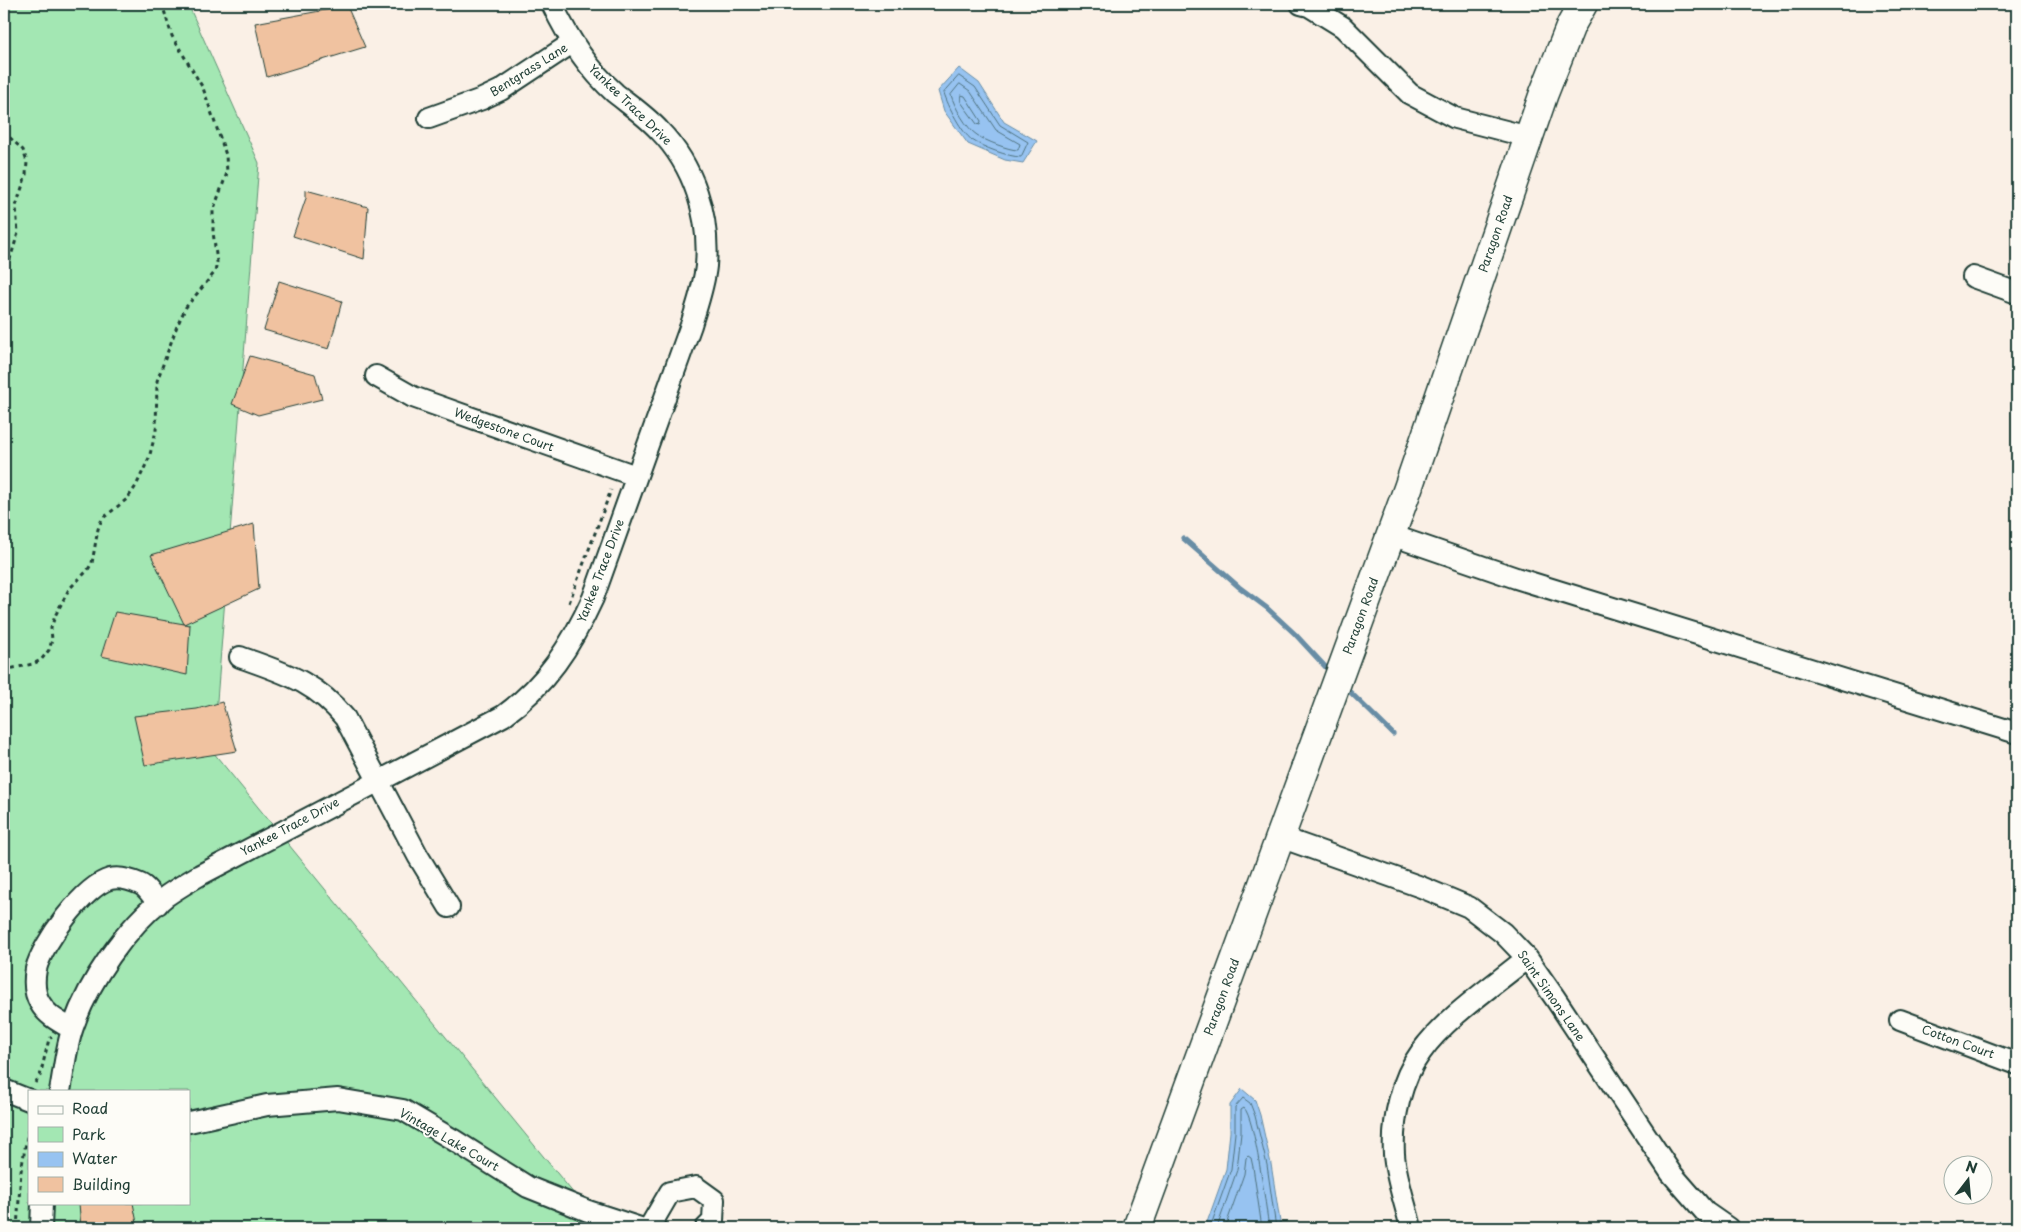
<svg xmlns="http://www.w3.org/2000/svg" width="2021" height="1232" font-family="'Playpen Sans',sans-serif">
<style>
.green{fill:#a3e7b3;stroke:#619274;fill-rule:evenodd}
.water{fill:#97c3f1;stroke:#678da5}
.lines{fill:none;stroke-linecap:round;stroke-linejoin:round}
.shore{stroke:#4f7380;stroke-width:1}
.stream{stroke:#678da5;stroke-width:5}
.building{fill:#f0c2a0;stroke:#1f3d34}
.street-casing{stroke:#1f3d34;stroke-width:24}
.secondary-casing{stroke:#1f3d34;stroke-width:31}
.path{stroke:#1f3d34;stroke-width:3;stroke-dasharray:4 4;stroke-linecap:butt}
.street{stroke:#fdfcf7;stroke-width:20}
.secondary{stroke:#fdfcf7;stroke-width:28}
.labels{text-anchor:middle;stroke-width:4;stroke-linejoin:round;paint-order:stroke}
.street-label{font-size:12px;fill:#1f3d34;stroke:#fdfcf7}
</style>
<rect width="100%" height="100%" fill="#faf0e6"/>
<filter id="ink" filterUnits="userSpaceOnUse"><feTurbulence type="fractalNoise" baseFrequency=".02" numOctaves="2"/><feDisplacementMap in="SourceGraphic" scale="10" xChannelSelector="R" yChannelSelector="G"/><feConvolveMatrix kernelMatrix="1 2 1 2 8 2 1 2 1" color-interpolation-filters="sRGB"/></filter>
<g filter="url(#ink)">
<path class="green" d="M 4,4 L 188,4 L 259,163 L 213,752 L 588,1211 L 611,1228 L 4,1228 ZM 29,1091 L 189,1091 L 189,1203 L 29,1203 Z"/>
<path class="water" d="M 959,68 L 979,83 L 1004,122 L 1037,141 L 1023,163 L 1005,160 L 968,144 L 944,111 L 938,91 Z
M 1242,1089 L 1255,1100 L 1260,1115 L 1271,1164 L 1281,1228 L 1205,1228 L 1226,1169 L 1230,1132 L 1230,1105 Z"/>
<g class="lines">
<path class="shore" d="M 959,76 L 975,87 L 1000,125 L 1028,142 L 1021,157 C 1009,157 982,147 972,140 C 962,133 948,106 944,93 Z
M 960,84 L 970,91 L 996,130 L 1020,144 L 1018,150 C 1009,150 985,141 977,135 C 967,129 954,106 951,95 Z
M 961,95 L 965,96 L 981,121 L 980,125 L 977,124 L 961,102 Z
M 1210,1228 L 1231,1169 L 1235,1133 L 1235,1107 L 1243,1098 L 1250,1103 L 1255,1116 L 1267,1165 L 1276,1228
M 1217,1228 L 1237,1170 L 1241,1133 L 1241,1110 L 1244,1108 C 1255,1118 1266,1208 1269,1228
M 1225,1228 L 1244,1174 L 1246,1158 L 1248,1156 L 1251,1158 L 1253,1167 L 1262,1228"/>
<path class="stream" d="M 1183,538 L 1239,587 L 1267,608 L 1295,634 L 1332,674
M 1345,687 L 1393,734"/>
</g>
<path class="building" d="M 347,6 L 365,47 L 267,77 L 255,23 Z
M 306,190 L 368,207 L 364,259 L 293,236 L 306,198 Z
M 279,281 L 342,301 L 329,349 L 264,330 Z
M 250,356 L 315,374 L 322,399 L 258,415 L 232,404 Z
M 254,524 L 259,589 L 184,624 L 151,555 Z
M 115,612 L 190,625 L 187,675 L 101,656 Z
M 222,702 L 237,751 L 145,765 L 134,716 L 197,709 Z
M 79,1203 L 133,1203 L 138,1228 L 81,1228 Z"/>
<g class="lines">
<g class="street-casing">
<path id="street" d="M 1301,4 L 1309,6 L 1343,27 L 1410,94 L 1455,118 L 1529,137
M 429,118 L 482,99 L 501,90 L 572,43
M 1973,277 L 2017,293
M 376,376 L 413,397 L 636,476
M 1391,535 L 1516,578 L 2017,733
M 240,657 C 284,673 315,681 345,718 L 418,856 L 449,907
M 1280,837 L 1421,887 L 1469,907 L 1503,933 L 1527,958 L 1555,998 L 1671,1173 L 1705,1212 L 1728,1228
M 1900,1020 L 2017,1064
M 72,1029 C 60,1022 47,1016 40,1003 C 34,993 34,980 36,969 C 42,944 84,886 110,879 C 119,877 131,880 140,884 C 147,887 153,897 158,904
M 4,1090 L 29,1100
M 60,1091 C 64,1070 66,1047 73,1027 C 89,981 126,927 165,897 C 176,889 188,882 200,875 L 503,716 C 546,685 571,646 593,598 L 691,325 C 697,305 704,286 706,266 C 710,216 694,166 659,130 C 646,116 630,105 615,93 C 587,68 568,38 552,4
M 189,1122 L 267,1105 L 338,1099 L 403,1110 L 452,1139 L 528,1187 L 588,1211 L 640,1228
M 41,1228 L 42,1203
M 649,1228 L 670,1192 L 696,1187 L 714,1200 L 713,1221 L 706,1228
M 1411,1228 C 1406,1206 1395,1175 1394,1154 C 1392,1120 1401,1079 1421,1052 C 1446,1017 1493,986 1527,958"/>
</g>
<g class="secondary-casing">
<path id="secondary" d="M 1137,1228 L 1408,488 L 1544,93 L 1571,25 L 1583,4"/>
</g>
<path class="path" d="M 4,132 L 23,150 L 27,162 L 26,175 L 16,206 L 18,233 L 4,279
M 569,603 L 611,490
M 4,670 L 33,664 L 41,660 L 49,650 L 52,640 L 51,628 L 55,616 L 69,589 L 87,571 L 92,563 L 98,529 L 102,519 L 127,499 L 136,486 L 149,458 L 156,431 L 157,381 L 177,326 L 186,307 L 215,272 L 217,262 L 213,232 L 213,211 L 227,173 L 226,155 L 203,88 L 172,36 L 162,4
M 35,1083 L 40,1076 L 49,1039 L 52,1037
M 17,1228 L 21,1171 L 29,1125"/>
<use href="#street" class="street"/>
<use href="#secondary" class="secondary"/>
</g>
</g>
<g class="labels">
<g class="street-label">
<text transform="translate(529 70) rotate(-32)" y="4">Bentgrass Lane</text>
<text transform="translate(630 105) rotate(44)" y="4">Yankee Trace Drive</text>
<text transform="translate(1496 234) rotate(-71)" y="4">Paragon Road</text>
<text transform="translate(504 430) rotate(20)" y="4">Wedgestone Court</text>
<text transform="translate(601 571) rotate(-69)" y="4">Yankee Trace Drive</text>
<text transform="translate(1361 616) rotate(-70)" y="4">Paragon Road</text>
<text transform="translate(290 827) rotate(-28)" y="4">Yankee Trace Drive</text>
<text transform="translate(1551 996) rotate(55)" y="4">Saint Simons Lane</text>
<text transform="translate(1222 997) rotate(-70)" y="4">Paragon Road</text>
<text transform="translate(1958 1042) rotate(20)" y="4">Cotton Court</text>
<text transform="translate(449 1140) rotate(30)" y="4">Vintage Lake Court</text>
</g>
</g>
<rect width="2021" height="1232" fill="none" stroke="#fdfcf7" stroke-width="20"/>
<rect x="10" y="10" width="2001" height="1212" fill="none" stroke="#1f3d34" stroke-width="2" filter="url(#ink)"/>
<rect x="28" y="1090" width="162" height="115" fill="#fdfcf7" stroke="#a4b0a9"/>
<rect x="38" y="1106" width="25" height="8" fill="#fdfcf7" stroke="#a4b0a9"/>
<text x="72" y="1114" font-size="15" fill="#1f3d34">Road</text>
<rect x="38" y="1127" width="25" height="15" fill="#a3e7b3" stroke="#a4b0a9"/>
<text x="72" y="1140" font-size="15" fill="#1f3d34">Park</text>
<rect x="38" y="1152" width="25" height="15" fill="#97c3f1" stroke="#a4b0a9"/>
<text x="72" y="1164" font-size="15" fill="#1f3d34">Water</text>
<rect x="38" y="1177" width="25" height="15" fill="#f0c2a0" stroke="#a4b0a9"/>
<text x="72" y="1190" font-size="15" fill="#1f3d34">Building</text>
<g transform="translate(1968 1180) rotate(16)"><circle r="24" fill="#fdfcf7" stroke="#a4b0a9"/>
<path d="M0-4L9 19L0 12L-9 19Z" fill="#1f3d34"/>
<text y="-8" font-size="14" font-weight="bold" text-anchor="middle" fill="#1f3d34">N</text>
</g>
</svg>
